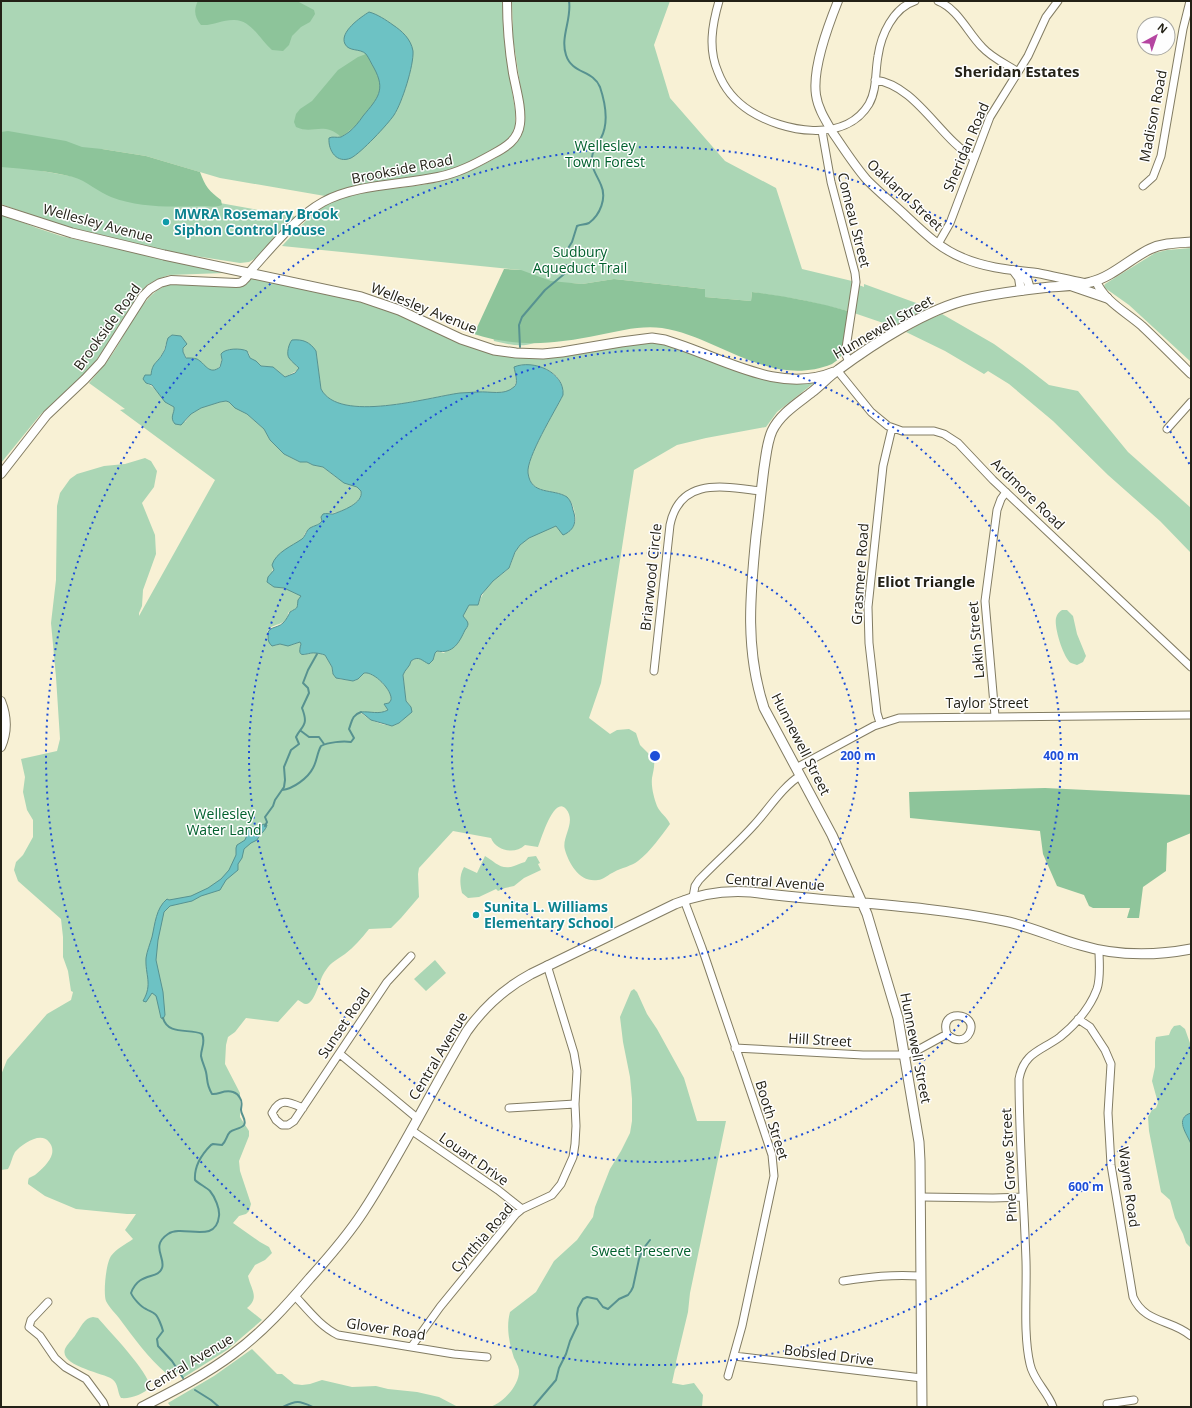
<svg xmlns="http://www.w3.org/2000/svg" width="1192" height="1408" font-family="'Open Sans',sans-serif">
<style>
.green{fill:#abd6b5;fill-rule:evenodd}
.forest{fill:#8dc49a}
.water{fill:#6dc2c4;stroke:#579290}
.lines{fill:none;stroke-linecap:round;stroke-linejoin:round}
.stream{stroke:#579290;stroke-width:2}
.minor-casing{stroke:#827c63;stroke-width:9}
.tertiary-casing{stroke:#827c63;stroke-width:10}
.secondary-casing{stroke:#827c63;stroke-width:11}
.minor{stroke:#fff;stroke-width:7}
.tertiary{stroke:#fff;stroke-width:8}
.secondary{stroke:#fff;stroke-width:9}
.ring{fill:none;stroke:#1d4ed8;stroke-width:2;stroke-dasharray:2 4}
.culture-dot{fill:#0f9aa8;stroke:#fefefe;stroke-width:1.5}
.labels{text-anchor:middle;stroke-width:3;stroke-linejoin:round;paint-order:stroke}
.street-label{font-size:14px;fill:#232116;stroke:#fefefe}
.park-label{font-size:14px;fill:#01602d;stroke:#fefefe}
.culture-label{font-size:14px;font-weight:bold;fill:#0d838f;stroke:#fefefe;text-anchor:start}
.neighbourhood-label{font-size:15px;font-weight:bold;fill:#232116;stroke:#fefefe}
.centre{fill:#1d4ed8;stroke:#fefefe;stroke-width:2}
.ring-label{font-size:12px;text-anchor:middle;font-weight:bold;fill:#1d4ed8;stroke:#fefefe;stroke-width:3;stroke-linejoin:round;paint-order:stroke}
</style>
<rect width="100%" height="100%" fill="#f8f1d5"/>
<path class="green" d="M 1,1 L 503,1 L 504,38 L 515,110 L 515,127 L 511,136 L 504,143 L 471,161 L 452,169 L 431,174 L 353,187 L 325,196 L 220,178 L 146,156 L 102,149 L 42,171 L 297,217 L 256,258 L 249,262 L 240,263 L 176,253 L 56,224 L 1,204 Z
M 512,1 L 670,1 L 654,45 L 670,98 L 725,161 L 776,188 L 802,269 L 852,281 L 848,311 L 802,300 L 752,292 L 751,301 L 705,297 L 705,289 L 614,279 L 582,284 L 570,283 L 534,343 C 521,348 507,344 494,341 L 493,337 L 521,270 L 282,246 C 298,229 313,210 335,201 C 368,188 405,189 439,182 C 458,177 475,169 492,160 C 511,149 525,142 525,117 L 513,38 Z
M 1,214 L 37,228 L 61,236 L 224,273 L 169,275 L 158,279 L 147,285 L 139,294 L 107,345 L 92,366 L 80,379 L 40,415 L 1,463 Z
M 1191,248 L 1191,362 L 1129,305 L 1105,288 L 1104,286 L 1105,284 L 1155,253 L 1167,250 Z
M 250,277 L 360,302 L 520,354 L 650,338 L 756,374 L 815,382 L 777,412 L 766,427 L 706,438 L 677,445 L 634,470 L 601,683 L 589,718 L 610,734 L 617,730 L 629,729 L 636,733 L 640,745 L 654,759 C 655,766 653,772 652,778 C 651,787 654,798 657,806 C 660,813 667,817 670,824 C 661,836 651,851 638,861 C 632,866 621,868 614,872 C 609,874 603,880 598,880 C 580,883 569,864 565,850 C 561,837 577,822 566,809 C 554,795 541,840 538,847 L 525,845 C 515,855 496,851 491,838 L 453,831 L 419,868 L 418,874 L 419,897 L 401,918 L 391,928 L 369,929 C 362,938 354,947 345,954 C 338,959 331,962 326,970 C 319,979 317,997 309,1003 C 305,1006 302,1002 298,1000 L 278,1022 L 246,1018 L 235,1032 L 228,1037 L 226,1045 L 225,1064 L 240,1093 L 240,1117 L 249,1131 L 249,1136 L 239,1161 L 240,1171 L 251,1204 L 249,1211 L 246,1214 L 239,1216 L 233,1223 L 260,1242 L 269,1247 L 272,1253 L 265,1260 L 255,1265 L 248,1276 C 251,1290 260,1297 247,1308 L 262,1320 L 227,1350 L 183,1378 L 179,1372 L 167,1374 C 148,1358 134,1338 119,1318 C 115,1313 109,1307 106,1301 C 103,1293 106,1263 111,1256 C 116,1249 126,1244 133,1239 L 125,1230 L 136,1214 L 127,1214 L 76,1209 L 45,1196 L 28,1184 C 28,1182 28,1180 29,1178 C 31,1177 33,1176 35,1175 C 41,1170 50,1162 52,1154 C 53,1150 52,1145 49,1142 C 41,1131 22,1144 15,1152 C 12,1157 11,1164 8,1169 L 1,1170 L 1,1075 L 7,1060 L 47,1014 L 71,1000 L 73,992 L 71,991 L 68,971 L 63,957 L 63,937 L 61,919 L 18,881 L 14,870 L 16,862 L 23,855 L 33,837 L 33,820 L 27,810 L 23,792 L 25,777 L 21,759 L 57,751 L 60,739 L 56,677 L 51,623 L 56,580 L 57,506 L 60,493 L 70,479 L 77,474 L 104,466 L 125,464 L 145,458 L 151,461 L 157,471 L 154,487 L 142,503 L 155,535 L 156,554 L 143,590 L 142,606 L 139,613 L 139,616 L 215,480 L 120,410 L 125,409 L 89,383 C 97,373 106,364 113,353 C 128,331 144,289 172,284 L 241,284 ZM 172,335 L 181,336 L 184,342 L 183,352 L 187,358 C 190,358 193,358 196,359 C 200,361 202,365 206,368 C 217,375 223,365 221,354 C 226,347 242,349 249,353 L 250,358 L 261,366 L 273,367 L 285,377 L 298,370 L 299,368 L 289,358 L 288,355 L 289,347 L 316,351 L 321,389 C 340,425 429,396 461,393 C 467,393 474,392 480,392 C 491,391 503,395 513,388 C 517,385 517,371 519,365 C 538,364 565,371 563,395 C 555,411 526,458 528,473 C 532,500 562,485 571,502 C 573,505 574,510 575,514 C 577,522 574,527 568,533 L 559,530 L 556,526 L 553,527 C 539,533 522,538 515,553 C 512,559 512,565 507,570 C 503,574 497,577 492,581 C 486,588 481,596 478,605 L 469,605 L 463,616 L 467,621 L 467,627 L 444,653 L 437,651 L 435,653 L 433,660 L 418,658 L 411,661 C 410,667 405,669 403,674 L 406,701 L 411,707 C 408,712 404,720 399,723 C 389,730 369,720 361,713 L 364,712 C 373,713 380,714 388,710 L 384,704 L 389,703 L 391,700 C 393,691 374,671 364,673 L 358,679 L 354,681 L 339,679 L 332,672 L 332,667 L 325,655 C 322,654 318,653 315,653 C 308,652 296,661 301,643 L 300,642 L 292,645 L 280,644 L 274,646 C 269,643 264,635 269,629 C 275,623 288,625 288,613 C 291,610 296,610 298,607 L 298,600 L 302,596 L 284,588 L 274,587 L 272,573 L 273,568 L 281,553 L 303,539 L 305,533 L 310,528 L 321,523 L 328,513 C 338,515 364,503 361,491 L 357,487 L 337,478 L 323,467 L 313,465 L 307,462 L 300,462 L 284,454 L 270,440 L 264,429 L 247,414 L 232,405 L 230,402 L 226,401 L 220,402 L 201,408 L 191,414 L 185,422 L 173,413 L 175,408 L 173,406 C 160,400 158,388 146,383 L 147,375 L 151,375 C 153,361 159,362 163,352 C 166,346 166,339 172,335 Z
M 864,284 L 930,308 L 895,327 L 854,313 L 859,285 L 864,287 Z
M 942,314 L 994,344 L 1022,364 L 1049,385 L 1078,391 L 1128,452 L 1191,508 L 1191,553 L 1160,521 L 1108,475 L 1053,421 L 1009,384 L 988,371 L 984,374 L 945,351 L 906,332 L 925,321 Z
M 1062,610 L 1067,610 L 1073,616 L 1077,634 L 1086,656 L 1083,662 L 1077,665 C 1075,664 1073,664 1071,663 C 1063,657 1054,627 1056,618 C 1057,614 1059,612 1062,610 Z
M 485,856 C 494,861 501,871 514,866 C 518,865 520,863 525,862 L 528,857 L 536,856 L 540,863 L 538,864 L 541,870 L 524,878 L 514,886 L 505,888 L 498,891 L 496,889 L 479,897 L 468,898 L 462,893 C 460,884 459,876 464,867 L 477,873 Z
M 435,960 L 446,973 L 426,991 L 414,979 Z
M 634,989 L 637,992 L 647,1014 L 657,1029 L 684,1078 L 697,1121 L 726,1121 L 690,1293 L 688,1312 L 676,1362 L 677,1366 L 675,1369 L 672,1383 L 683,1385 L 694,1383 L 703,1395 L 702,1407 L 490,1407 C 503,1403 520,1385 519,1370 C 518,1365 516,1362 514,1358 C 509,1343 506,1327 510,1312 L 536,1292 L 554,1261 L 577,1240 L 593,1217 L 595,1207 L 610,1169 L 621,1151 L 630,1133 L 632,1121 L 632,1099 L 630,1077 L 623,1042 L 620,1017 L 631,991 Z
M 1180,1025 L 1185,1029 L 1191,1046 L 1191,1113 C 1171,1118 1191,1136 1191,1147 C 1192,1180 1191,1214 1191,1248 L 1186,1243 L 1183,1234 L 1175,1218 L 1170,1200 L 1161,1192 L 1149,1131 L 1148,1117 L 1152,1110 L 1156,1108 L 1158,1103 L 1152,1081 L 1155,1067 L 1155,1042 L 1156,1037 L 1169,1035 L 1171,1030 L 1174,1026 Z
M 93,1317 L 98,1318 C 109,1331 149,1372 150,1387 C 144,1394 131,1399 121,1398 C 117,1392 119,1384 112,1379 C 103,1373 59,1366 65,1349 C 67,1344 73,1339 76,1334 C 81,1327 84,1318 93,1317 Z
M 252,1349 L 277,1374 L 282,1374 L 294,1384 L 302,1385 L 310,1384 L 322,1380 L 352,1387 L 376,1386 L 388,1389 L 417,1392 L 439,1397 L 458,1407 L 171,1407 L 168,1403 L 214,1376 Z"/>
<path class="forest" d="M 198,1 L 297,1 L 314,10 L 315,14 L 310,22 L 301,27 L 292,36 L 289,45 L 283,51 L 272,50 C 260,40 251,19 233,20 C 222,20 212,26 201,25 C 195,18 193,10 198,1 Z
M 366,54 C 372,63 379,73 380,83 C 383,101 355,128 341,137 C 323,121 313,135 296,127 L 294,122 L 296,114 L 300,109 L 312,101 L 338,70 L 358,57 Z
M 8,131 L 66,141 L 82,147 L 102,149 L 146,156 L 200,172 C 205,186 209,191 221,200 L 222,205 C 215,208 209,206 201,206 C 171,207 140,208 111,197 C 98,192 87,181 73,177 C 50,171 25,169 1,167 L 1,132 Z
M 504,269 L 521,270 L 551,281 L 582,284 L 614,279 L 705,289 L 705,297 L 751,301 L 752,292 C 784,296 816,302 848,311 C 847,321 845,348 841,356 C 839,359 835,362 832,364 C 770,389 720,337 662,328 C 641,325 619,331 599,335 C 555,344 518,348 474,334 Z
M 1045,788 L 1191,795 L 1191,833 L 1167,843 L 1166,871 L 1143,887 L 1139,918 L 1127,918 L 1130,908 L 1093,908 L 1089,906 L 1084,895 L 1057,886 L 1043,854 L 1040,831 L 910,818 L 909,792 Z"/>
<path class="water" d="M 369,12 C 377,14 386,20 393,25 C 402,31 411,39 413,51 C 414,65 402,103 394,115 C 388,124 361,153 351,158 C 337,164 328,151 329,138 C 333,136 336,138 341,137 C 343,136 346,134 349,132 C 354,128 359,122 363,116 C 378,98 386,90 374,68 C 371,63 369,58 366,54 C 360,48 349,52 345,44 C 339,32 361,17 369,12 Z
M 172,335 L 181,336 L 187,344 L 183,348 L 183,352 L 186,358 C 190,358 194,358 197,359 C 205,363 209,376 220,367 L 222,360 L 221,354 C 225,348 241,348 247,351 L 250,358 L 256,361 L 261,366 L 273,367 L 285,377 L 295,373 L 299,368 C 296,365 292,362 289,358 C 286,354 289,343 292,340 C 303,339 310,342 316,351 L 321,389 C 339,424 429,397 460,393 C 466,393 472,392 478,392 C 490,391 504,396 514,387 C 519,383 515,373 514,367 C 533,359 565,372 563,395 C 555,411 526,458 528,473 C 531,496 553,488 567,497 C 571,501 572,505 573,510 C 577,521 575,530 563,535 L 556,526 L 529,538 L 520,545 L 515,552 L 509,568 L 493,581 L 481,595 L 478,605 L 469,605 L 463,616 C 465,619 468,621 468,624 C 468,626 466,629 465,630 C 459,643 453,654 437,651 L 435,653 L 433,660 L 429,664 C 422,661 419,655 411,661 C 410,667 405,669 403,675 L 406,701 L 411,707 L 412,712 L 399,723 L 392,726 L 371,720 L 361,712 C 370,711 379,715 388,710 L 384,704 L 389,703 L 391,700 C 393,691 374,671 364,673 L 358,679 L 353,681 L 336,678 L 333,674 L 332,667 L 325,655 C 322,654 318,653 315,653 C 307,652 296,661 301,644 L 300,642 L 288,646 L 280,644 L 272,646 C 269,643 268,641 268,637 C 266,626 277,629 283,623 C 287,619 288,616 290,612 C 298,607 297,610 298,600 L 301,596 L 284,588 L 274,587 L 267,582 L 268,577 L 274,570 L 272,565 C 276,552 292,546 302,539 C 306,536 306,529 312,527 C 316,525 319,525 322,521 L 321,517 L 323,514 C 326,513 330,514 333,514 C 342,511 364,503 361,491 L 357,487 L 344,483 L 323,467 L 313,465 L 307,462 L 300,462 L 284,454 L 270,440 L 264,429 L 247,414 L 235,408 L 229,402 L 226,401 L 220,402 L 201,408 L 191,414 L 181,425 L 175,424 C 169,417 175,413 174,407 L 165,402 L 152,385 L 146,383 L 143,379 L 145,375 L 151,375 C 152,362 158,363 163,353 C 166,349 166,343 168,338 Z
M 264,824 L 267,825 C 266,830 260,834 257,840 L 251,843 L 244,849 L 242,858 L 238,864 L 238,870 L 226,880 L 220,890 L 201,896 L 192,901 L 170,906 L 164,912 L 158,940 L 156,960 L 163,992 L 165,1015 L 163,1019 L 161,1018 L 156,996 L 152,993 L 146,1002 L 143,1001 C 153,984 145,975 146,958 C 147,951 150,944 152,937 C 155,924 156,908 167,899 L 169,900 L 191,896 L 208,888 L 221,879 L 229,870 L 236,855 L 236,848 L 237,845 L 245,840 L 247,835 L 247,832 L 241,831 L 241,829 L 250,826 L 258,829 L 260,826 Z
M 1191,1113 L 1191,1144 C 1187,1134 1174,1118 1191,1113 Z"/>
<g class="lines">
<path class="stream" d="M 567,254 L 567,250 L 572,242 L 577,226 C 581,224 585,225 589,223 C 600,215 607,198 601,185 C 597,175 591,169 592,157 C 593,149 597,144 601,138 C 609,123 605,102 600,87 C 593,70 572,74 566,55 C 560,37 572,19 569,1
M 520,347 L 519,325 L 522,317 L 545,290 L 563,275 L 566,272 L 566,265
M 301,731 L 309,737 L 319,737 L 324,744
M 282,790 C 293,789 308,778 313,768 C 317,761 317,753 321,746 C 328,742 343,741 351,742 L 354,738 L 349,729 C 352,721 352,715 361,712
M 265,826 L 267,822 L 265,817 L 273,806 L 275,800 L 284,787 L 285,780 L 284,767 L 291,750 L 299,744 L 296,737 C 302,725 309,726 302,708 L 309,693 L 308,688 L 303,683 L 308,670 L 317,654
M 163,1018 C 168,1036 190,1028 202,1034 C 206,1042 201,1048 201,1056 C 202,1062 205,1067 206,1072 C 208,1081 206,1084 212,1094 C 219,1095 224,1089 233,1092 C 236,1093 239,1096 240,1098 C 243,1102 241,1106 241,1110 C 241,1115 247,1120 244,1125 C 241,1129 233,1129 230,1132 C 226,1136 227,1140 222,1145 L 213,1144 L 211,1145 C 201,1155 194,1166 195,1180 C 199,1184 206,1187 210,1191 C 215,1197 220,1209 219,1216 C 216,1245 183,1224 168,1234 C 150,1246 166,1258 162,1268 C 158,1280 139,1271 131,1293 C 133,1298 141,1307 146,1309 C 149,1311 153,1312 155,1314 C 158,1316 162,1327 163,1331 L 157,1339 L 158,1346 L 172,1361 L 183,1378
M 195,1390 L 211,1400 L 219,1407
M 283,1407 C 297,1400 299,1401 313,1407
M 533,1407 L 556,1380 L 559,1368 L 566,1354 L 570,1341 L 578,1324 L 577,1314 L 578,1308 L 583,1299 L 587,1297 L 597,1299 L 603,1307 L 608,1309 L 619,1299 L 628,1295 L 631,1291 L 633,1287 L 639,1259 L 643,1249 L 650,1240"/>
<g class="minor-casing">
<path id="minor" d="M 719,1 C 712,25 708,49 718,72 C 724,88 736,102 750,111 C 783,132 845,144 869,104 C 877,90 875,72 878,56 C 881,35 893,8 915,1
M 938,1 C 958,9 968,33 982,47 C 992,58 1006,64 1018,72
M 875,80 C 916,85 940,139 974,158
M 822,131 L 831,182 L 855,273 L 856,282 L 846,348 L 846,355 L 849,362
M 1143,186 L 1153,177 L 1161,156 L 1183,29 L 1190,1
M 938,244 L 950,223 L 990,117 L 1028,56 L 1046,17 L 1058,1
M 837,370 L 871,412 L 888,426 L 902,431 L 934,431 L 944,434 L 958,443 L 993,480 L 1191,667
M 1167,429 L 1191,402
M 654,671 L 670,525 C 680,476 725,487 761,491
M 995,716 L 985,601 L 997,510 L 1001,499 L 1006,492
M 880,723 L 877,713 L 869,643 L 868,607 L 883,466 L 892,428
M 796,768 L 874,726 L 899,718 L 1191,715
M 693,897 L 695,886 L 699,880 C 717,861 737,844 754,825 C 767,811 784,785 800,776
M 684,900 L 702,948 L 762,1125 L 772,1155 L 774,1176 L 742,1326 L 728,1376
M 1078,1019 L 1090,1027 L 1105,1050 L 1111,1064 L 1108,1113 L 1111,1165 L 1133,1297 C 1145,1324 1172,1319 1191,1336
M 735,1048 L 863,1055 L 905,1055 L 916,1051 L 947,1034 C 954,1041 965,1043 970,1032 C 978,1012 938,1008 947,1034
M 340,1054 L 417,1118
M 303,1108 C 289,1102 280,1097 272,1113 L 276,1120 L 282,1125 L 288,1125 L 294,1121 L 387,982 L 411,956
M 509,1108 L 575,1104
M 411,1130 L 498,1190 L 522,1209
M 921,1197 L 993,1198 L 1023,1197
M 843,1281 C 870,1277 892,1274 920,1276
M 295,1296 C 308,1310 321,1327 338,1335 L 454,1354 L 487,1357
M 48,1302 L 31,1320 L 29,1327 L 40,1336 L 55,1358 L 65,1367 L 86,1379 L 103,1402 L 105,1407
M 412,1346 L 440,1307 L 516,1214 L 522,1209 L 552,1195 L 561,1184 L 573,1157 L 575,1144 L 576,1126 L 575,1104 L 577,1071 L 574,1053 L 547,965
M 734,1356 L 922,1378
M 1107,1404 L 1134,1400
M 1053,1407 C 1048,1392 1033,1380 1030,1364 C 1023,1334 1027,1293 1026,1261 C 1024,1200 1019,1139 1019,1079 C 1024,1052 1041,1051 1060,1037 C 1076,1024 1090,1008 1097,989 C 1101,977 1099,962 1099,950"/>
</g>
<g class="tertiary-casing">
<path id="tertiary" d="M 838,1 C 828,26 812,68 816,95 C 818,109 826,121 833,133 C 844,149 854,165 867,180 C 879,192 892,203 905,215 C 922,231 940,249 963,258 C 986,268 1012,270 1037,273 C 1053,276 1068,280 1084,283
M 1013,270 L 1019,278 L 1021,291
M 1025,272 L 1030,289
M 1096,281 C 1104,301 1126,312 1142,326 C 1159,342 1175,358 1191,374
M 1,474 L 47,415 L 85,379 L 101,362 L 143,296 L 150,289 L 160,283 L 171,280 L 236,283 C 238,283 242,283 244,280 C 248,277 249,272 253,268 C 273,246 296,217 323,202 C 356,184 401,185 438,177 C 458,173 475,164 493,154 C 506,147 518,140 520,124 C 522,108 516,89 513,73 C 509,49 507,25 507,1
M 1,701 C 7,716 8,731 1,747"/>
</g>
<g class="secondary-casing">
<path id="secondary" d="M 1,210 L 72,233 L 164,255 L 361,297 L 399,310 L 461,339 L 494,350 L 516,353 L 543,354 L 562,352 L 621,342 L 652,338 L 665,340 L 677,344 C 726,360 781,394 834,372
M 1072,286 L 1107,298
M 142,1407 C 173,1391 205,1375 233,1354 C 263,1332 287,1305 310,1278 C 329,1257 348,1235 363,1212 C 401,1154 431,1091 467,1031 C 484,1007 505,988 531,974 L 675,904 C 699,894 724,890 751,892 C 835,903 921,904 1004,921 C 1029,926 1055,938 1080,945 C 1116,956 1154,956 1191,949
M 922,1407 L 920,1161 L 919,1142 L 898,1018 L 867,914 L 832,835 L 764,708 C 745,650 750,596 756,536 C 759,513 761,491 764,468 C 766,456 767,442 772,431 C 780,414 798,403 812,392 C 821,385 829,376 838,370 C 873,344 928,308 971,299 C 997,293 1023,290 1050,287 C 1063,286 1078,286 1091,282 C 1112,277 1131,258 1150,249 C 1163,243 1177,243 1191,242"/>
</g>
<use href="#minor" class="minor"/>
<use href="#tertiary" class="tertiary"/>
<use href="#secondary" class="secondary"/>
</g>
<g class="ring">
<circle cx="655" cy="756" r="203"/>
<circle cx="655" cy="756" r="406"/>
<path d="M1190 1047A609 609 0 1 1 1190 465"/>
</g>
<g class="culture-dot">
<circle cx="166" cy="222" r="4"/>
<circle cx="476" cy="915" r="4"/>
</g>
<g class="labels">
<g class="street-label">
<text transform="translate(1153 116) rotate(-79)" y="5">Madison Road</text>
<text transform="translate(966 147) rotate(-67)" y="5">Sheridan Road</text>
<text transform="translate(402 169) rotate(-11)" y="5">Brookside Road</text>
<text transform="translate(905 195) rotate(43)" y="5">Oakland Street</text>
<text transform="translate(854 220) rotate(76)" y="5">Comeau Street</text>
<text transform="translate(98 223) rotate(15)" y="5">Wellesley Avenue</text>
<text transform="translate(424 308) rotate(22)" y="5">Wellesley Avenue</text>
<text transform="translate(107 327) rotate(-54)" y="5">Brookside Road</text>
<text transform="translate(883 327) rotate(-30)" y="5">Hunnewell Street</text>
<text transform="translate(1028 494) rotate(44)" y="5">Ardmore Road</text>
<text transform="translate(860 574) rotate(-86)" y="5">Grasmere Road</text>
<text transform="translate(651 577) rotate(-84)" y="5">Briarwood Circle</text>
<text transform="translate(976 640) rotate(-95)" y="5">Lakin Street</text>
<text x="987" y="708">Taylor Street</text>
<text transform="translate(801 744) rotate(63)" y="5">Hunnewell Street</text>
<text transform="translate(775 882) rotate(4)" y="5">Central Avenue</text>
<text transform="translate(344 1023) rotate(-56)" y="5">Sunset Road</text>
<text transform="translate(820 1040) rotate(3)" y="5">Hill Street</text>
<text transform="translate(916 1048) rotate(79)" y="5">Hunnewell Street</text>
<text transform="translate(438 1056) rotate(-59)" y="5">Central Avenue</text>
<text transform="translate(772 1120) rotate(73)" y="5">Booth Street</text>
<text transform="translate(474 1159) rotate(35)" y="5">Louart Drive</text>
<text transform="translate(1009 1165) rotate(-93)" y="5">Pine Grove Street</text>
<text transform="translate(1129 1187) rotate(82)" y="5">Wayne Road</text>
<text transform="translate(482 1238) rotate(-49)" y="5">Cynthia Road</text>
<text transform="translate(386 1329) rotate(9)" y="5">Glover Road</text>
<text transform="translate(829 1355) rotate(7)" y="5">Bobsled Drive</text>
<text transform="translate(189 1363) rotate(-31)" y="5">Central Avenue</text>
</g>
<g class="park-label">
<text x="605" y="151">Wellesley<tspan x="605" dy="16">Town Forest</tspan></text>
<text x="580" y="257">Sudbury<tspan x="580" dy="16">Aqueduct Trail</tspan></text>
<text x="224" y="819">Wellesley<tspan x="224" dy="16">Water Land</tspan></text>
<text x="641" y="1256">Sweet Preserve</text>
</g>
<g class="culture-label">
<text x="174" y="219">MWRA Rosemary Brook<tspan x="174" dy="16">Siphon Control House</tspan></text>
<text x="484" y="912">Sunita L. Williams<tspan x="484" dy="16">Elementary School</tspan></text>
</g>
<g class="neighbourhood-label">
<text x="1017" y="77">Sheridan Estates</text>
<text x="926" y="587">Eliot Triangle</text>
</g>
</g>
<circle cx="655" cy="756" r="6" class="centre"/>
<g class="ring-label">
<text x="858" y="760">200 m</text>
<text x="1061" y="760">400 m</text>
<text x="1086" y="1191">600 m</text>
</g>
<rect width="1192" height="1408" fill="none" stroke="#232116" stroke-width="4"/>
<g transform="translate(1156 36) rotate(40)"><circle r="19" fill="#fefefe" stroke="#a6a6a1"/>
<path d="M0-3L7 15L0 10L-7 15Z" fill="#b545a1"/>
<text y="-6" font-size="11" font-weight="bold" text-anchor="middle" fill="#232116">N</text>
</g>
</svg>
